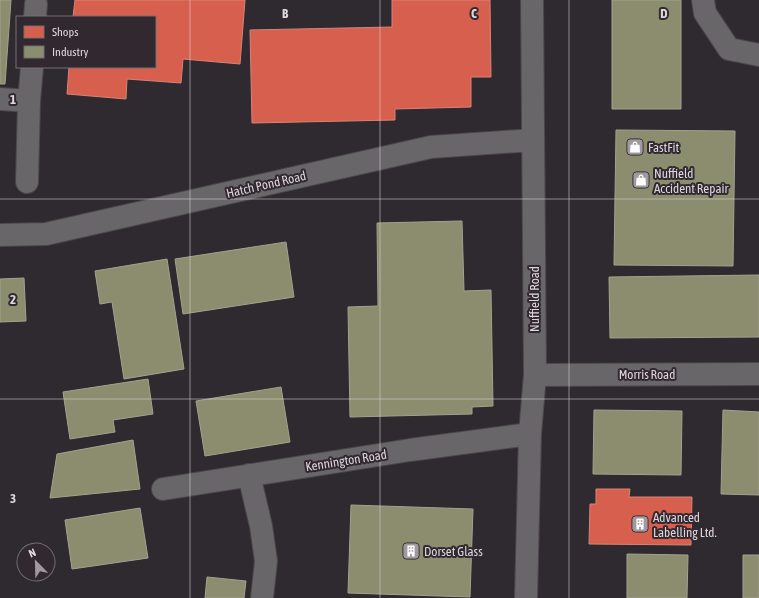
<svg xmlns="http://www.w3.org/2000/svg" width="759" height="598" font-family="'Asap Condensed',sans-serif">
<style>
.shops{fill:#d6604d;stroke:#d88478}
.industry{fill:#8c8c6e;stroke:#a4a28f}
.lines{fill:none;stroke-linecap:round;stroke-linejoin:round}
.minor-casing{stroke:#4a474a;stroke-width:24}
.minor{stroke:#696669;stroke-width:22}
.grid{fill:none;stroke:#ddd7dc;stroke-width:1;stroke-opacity:0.55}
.labels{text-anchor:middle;stroke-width:4;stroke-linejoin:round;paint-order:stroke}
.poi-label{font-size:13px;fill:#ddd7dc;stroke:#312830;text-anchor:start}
.street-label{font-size:13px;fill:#ddd7dc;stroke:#312830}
.grid-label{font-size:13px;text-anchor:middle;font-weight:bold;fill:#ddd7dc;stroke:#312830;stroke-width:4;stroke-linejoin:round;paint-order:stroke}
</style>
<rect width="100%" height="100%" fill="#2f2a2f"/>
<path class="shops" d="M 75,0 L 245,0 L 240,64 L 183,59 L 181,83 L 127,79 L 126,99 L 67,94 L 69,67 L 155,67 L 155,17 L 73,17 Z
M 392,0 L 490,0 L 491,77 L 471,77 L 471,107 L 395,109 L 395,120 L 252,123 L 250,30 L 392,27 Z
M 596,489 L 630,489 L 629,497 L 692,497 L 691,545 L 589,544 L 590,504 L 596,504 Z"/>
<path class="industry" d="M 0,0 L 11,0 L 5,84 L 0,84 Z
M 612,0 L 681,0 L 681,109 L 612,109 Z
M 616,130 L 735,131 L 733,266 L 614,265 Z
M 462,221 L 464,291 L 491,290 L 493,406 L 472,407 L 472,414 L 350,417 L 348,307 L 378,306 L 377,223 Z
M 286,242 L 294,297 L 183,314 L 175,259 Z
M 167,259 L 184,369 L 124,379 L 112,302 L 100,304 L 95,271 Z
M 759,275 L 759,337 L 610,338 L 609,277 Z
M 24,278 L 26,321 L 0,322 L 0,279 Z
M 148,379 L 153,414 L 113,420 L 115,432 L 70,439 L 63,392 Z
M 281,387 L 290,442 L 205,456 L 196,401 Z
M 594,410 L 682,411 L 681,475 L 593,474 Z
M 723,410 L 759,412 L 759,495 L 721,494 Z
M 133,440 L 140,489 L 50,498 L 57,454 Z
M 351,505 L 473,509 L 470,597 L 348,593 Z
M 140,508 L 148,558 L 72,569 L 65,520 Z
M 627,554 L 688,555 L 687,598 L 627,598 Z
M 743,555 L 759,555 L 759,598 L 743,598 Z
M 207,577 L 246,581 L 244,598 L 205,598 Z"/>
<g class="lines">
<g class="minor-casing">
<path id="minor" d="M 703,0 L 705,13 L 729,49 L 759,55
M 35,17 L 36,4
M 0,99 L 29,101 L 32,67
M 27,182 L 29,101
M 0,235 L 46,234 L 431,147 L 533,140
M 535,375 L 759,374
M 249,475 L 261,526 L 266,561 L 262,598
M 163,489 L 410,450 L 530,434
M 526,598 L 530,434 L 535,375 L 532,0"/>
</g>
<use href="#minor" class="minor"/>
</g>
<path class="grid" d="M 190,0 L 190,598M 380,0 L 380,598M 569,0 L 569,598M 0,199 L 759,199M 0,399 L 759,399"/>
<defs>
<g id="shop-square" transform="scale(0.9)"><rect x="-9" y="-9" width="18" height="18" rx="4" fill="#a09a9f" stroke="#312830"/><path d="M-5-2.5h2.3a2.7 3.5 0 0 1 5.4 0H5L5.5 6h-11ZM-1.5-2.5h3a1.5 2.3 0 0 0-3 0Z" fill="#fff"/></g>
<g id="building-square" transform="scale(0.9)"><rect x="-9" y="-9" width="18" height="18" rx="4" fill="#a09a9f" stroke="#312830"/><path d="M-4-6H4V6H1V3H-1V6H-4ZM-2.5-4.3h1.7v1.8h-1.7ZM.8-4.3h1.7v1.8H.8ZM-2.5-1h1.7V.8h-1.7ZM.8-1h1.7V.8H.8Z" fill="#fff"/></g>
</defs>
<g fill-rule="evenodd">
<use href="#shop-square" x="635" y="147"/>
<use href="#shop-square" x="641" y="180"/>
<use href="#building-square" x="640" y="524"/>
<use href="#building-square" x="411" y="551"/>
</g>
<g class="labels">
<g class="poi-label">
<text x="648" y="152">FastFit</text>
<text x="654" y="178">Nuffield<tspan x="654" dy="15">Accident Repair</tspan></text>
<text x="653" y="522">Advanced<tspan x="653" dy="15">Labelling Ltd.</tspan></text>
<text x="424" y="556">Dorset Glass</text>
</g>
<g class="street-label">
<text transform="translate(266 184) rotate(-13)" y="5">Hatch Pond Road</text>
<text transform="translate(534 299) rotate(-90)" y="5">Nuffield Road</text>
<text x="647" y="379">Morris Road</text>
<text transform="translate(346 460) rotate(-9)" y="5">Kennington Road</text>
</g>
</g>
<g class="grid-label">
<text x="285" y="18">B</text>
<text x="474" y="18">C</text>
<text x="664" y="18">D</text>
<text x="13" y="104">1</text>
<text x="13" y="304">2</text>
<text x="13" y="503">3</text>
</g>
<rect x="16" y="16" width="140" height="52" fill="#312830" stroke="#766e75"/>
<rect x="24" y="26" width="20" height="12" fill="#d6604d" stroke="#766e75"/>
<text x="52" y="36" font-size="12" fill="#ddd7dc">Shops</text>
<rect x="24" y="46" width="20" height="12" fill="#8c8c6e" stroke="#766e75"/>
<text x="52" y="56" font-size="12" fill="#ddd7dc">Industry</text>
<g transform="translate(36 562) rotate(337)"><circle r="19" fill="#312830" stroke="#766e75"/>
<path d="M0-3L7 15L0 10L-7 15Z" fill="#a09a9f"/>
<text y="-6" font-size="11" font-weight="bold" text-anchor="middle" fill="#ddd7dc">N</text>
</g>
</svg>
